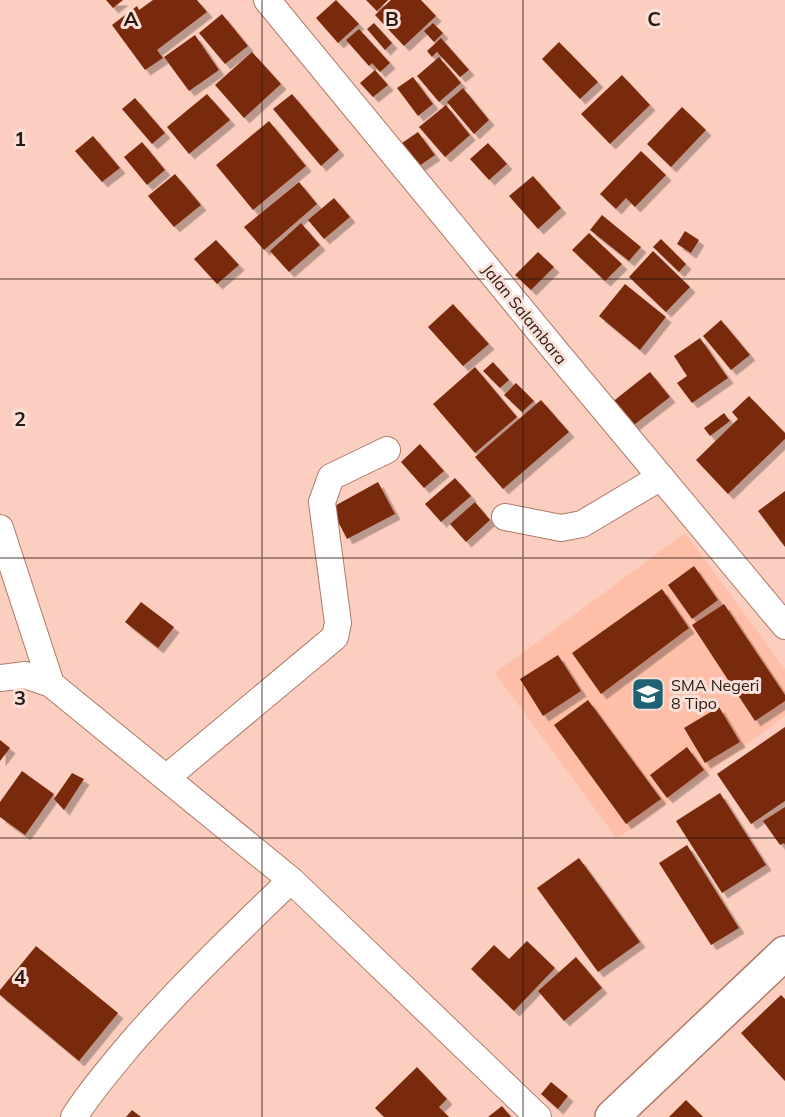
<svg xmlns="http://www.w3.org/2000/svg" width="785" height="1117" font-family="Mulish,sans-serif">
<style>
.built{fill:#febea8}
.building{fill:#792b0d;filter:url(#shadow)}
.lines{fill:none;stroke-linecap:round;stroke-linejoin:round}
.minor-casing{stroke:#ae7a68;stroke-width:28}
.trunk-casing{stroke:#ae7a68;stroke-width:36}
.minor{stroke:#fff;stroke-width:26}
.trunk{stroke:#fff;stroke-width:33}
.grid{fill:none;stroke:#2c1811;stroke-width:1.5;stroke-opacity:0.55}
.labels{text-anchor:middle;stroke-width:6;stroke-linejoin:round;paint-order:stroke}
.street-label{font-size:16px;fill:#2c1811;stroke:#f9e1d9}
.poi-label{font-size:16px;fill:#2c1811;stroke:#f9e1d9;text-anchor:start}
.grid-label{font-size:20px;text-anchor:middle;font-weight:bold;fill:#2c1811;stroke:#f9e1d9;stroke-width:6;stroke-linejoin:round;paint-order:stroke}
</style>
<defs>
<filter id="shadow"><feDropShadow dx="5.5" dy="5.5" stdDeviation="0" flood-color="#0004"/></filter>
</defs>
<rect width="100%" height="100%" fill="#fccebf"/>
<path class="built" d="M 685,533 L 785,669 L 785,716 L 617,839 L 495,673 Z"/>
<path class="building" d="M 106,0 L 123,0 L 113,8 Z
M 153,0 L 197,0 L 207,12 L 157,50 L 163,58 L 145,70 L 112,25 L 137,6 L 139,10 Z
M 336,0 L 359,24 L 338,43 L 316,18 Z
M 366,0 L 388,0 L 377,11 Z
M 391,0 L 421,0 L 436,16 L 404,46 L 375,15 Z
M 222,14 L 248,46 L 225,64 L 199,33 Z
M 374,23 L 392,43 L 385,50 L 367,29 Z
M 433,23 L 443,33 L 434,42 L 424,31 Z
M 359,29 L 390,63 L 380,72 L 372,63 L 369,66 L 346,40 Z
M 195,35 L 219,70 L 189,91 L 164,57 Z
M 441,38 L 469,70 L 460,77 L 437,52 L 432,57 L 427,51 Z
M 559,42 L 598,82 L 580,99 L 542,59 Z
M 252,52 L 281,84 L 244,118 L 215,85 Z
M 439,57 L 461,83 L 439,102 L 417,76 Z
M 375,70 L 388,85 L 373,97 L 360,83 Z
M 622,75 L 650,105 L 610,144 L 581,114 Z
M 413,77 L 433,104 L 418,116 L 397,88 Z
M 463,88 L 489,120 L 474,134 L 447,102 Z
M 207,94 L 230,120 L 189,154 L 167,127 Z
M 292,94 L 339,150 L 321,166 L 273,109 Z
M 135,98 L 165,133 L 152,144 L 122,109 Z
M 446,105 L 470,135 L 445,157 L 419,127 Z
M 682,107 L 706,130 L 671,167 L 647,144 Z
M 269,121 L 306,166 L 253,210 L 216,165 Z
M 418,132 L 435,155 L 419,166 L 402,143 Z
M 93,136 L 120,168 L 102,182 L 75,151 Z
M 142,142 L 165,170 L 147,185 L 124,157 Z
M 488,143 L 507,164 L 489,180 L 470,159 Z
M 641,151 L 666,175 L 635,207 L 626,198 L 616,209 L 600,194 Z
M 175,174 L 201,205 L 174,227 L 148,196 Z
M 533,176 L 561,208 L 538,229 L 509,196 Z
M 299,182 L 317,204 L 264,250 L 244,227 Z
M 334,198 L 350,217 L 324,239 L 308,220 Z
M 602,215 L 641,247 L 629,261 L 590,230 Z
M 301,223 L 320,245 L 289,272 L 270,251 Z
M 685,231 L 699,240 L 691,253 L 677,244 Z
M 589,233 L 622,264 L 605,281 L 572,250 Z
M 661,239 L 686,264 L 679,272 L 653,247 Z
M 216,240 L 239,265 L 217,284 L 194,259 Z
M 653,251 L 690,287 L 666,312 L 629,277 Z
M 538,252 L 554,267 L 531,290 L 515,275 Z
M 625,284 L 666,317 L 640,350 L 599,316 Z
M 453,304 L 489,344 L 463,366 L 428,327 Z
M 721,320 L 750,355 L 731,370 L 703,336 Z
M 700,338 L 728,378 L 692,403 L 677,383 L 687,376 L 674,356 Z
M 493,362 L 509,380 L 500,388 L 483,371 Z
M 475,367 L 517,417 L 475,453 L 433,404 Z
M 650,372 L 670,397 L 630,428 L 611,403 Z
M 516,383 L 534,401 L 522,412 L 504,395 Z
M 749,396 L 785,433 L 785,439 L 728,494 L 696,460 L 738,419 L 732,412 Z
M 541,400 L 569,432 L 503,489 L 475,457 Z
M 724,413 L 730,421 L 710,436 L 704,428 Z
M 420,444 L 444,471 L 424,488 L 401,462 Z
M 455,478 L 471,496 L 441,522 L 425,504 Z
M 378,482 L 395,514 L 347,539 L 331,508 Z
M 785,491 L 785,547 L 758,511 Z
M 475,502 L 490,520 L 466,542 L 450,524 Z
M 694,566 L 718,600 L 692,619 L 668,585 Z
M 662,589 L 689,628 L 601,694 L 572,653 Z
M 141,602 L 174,627 L 158,648 L 125,622 Z
M 724,604 L 785,695 L 785,701 L 755,721 L 692,625 Z
M 558,655 L 581,691 L 543,716 L 520,679 Z
M 588,700 L 661,799 L 626,824 L 554,725 Z
M 719,707 L 740,742 L 705,763 L 684,728 Z
M 785,727 L 785,801 L 751,824 L 717,774 Z
M 0,740 L 10,748 L 0,761 Z
M 687,747 L 704,770 L 667,798 L 650,775 Z
M 22,771 L 54,794 L 25,835 L 0,817 L 0,802 Z
M 72,773 L 84,779 L 64,810 L 54,799 Z
M 720,793 L 766,865 L 722,893 L 676,821 Z
M 785,807 L 785,845 L 784,843 L 780,845 L 763,821 Z
M 687,845 L 739,928 L 711,945 L 659,863 Z
M 579,858 L 640,942 L 598,972 L 537,888 Z
M 527,941 L 555,968 L 514,1011 L 471,969 L 494,945 L 509,959 Z
M 36,946 L 118,1013 L 79,1061 L 0,995 L 0,990 Z
M 576,957 L 602,988 L 564,1021 L 538,991 Z
M 781,995 L 785,999 L 785,1081 L 741,1033 Z
M 417,1067 L 447,1099 L 439,1107 L 449,1117 L 384,1117 L 375,1108 Z
M 551,1082 L 568,1096 L 558,1109 L 541,1094 Z
M 686,1100 L 703,1117 L 669,1117 Z
M 502,1106 L 511,1117 L 488,1117 Z
M 132,1110 L 141,1117 L 126,1117 Z"/>
<g class="lines">
<g class="minor-casing">
<path id="minor" d="M 267,0 L 558,354 L 785,626
M 505,517 L 561,528 L 582,524 L 661,477
M 0,528 L 51,684
M 0,678 L 25,675 L 51,684 L 291,880 L 538,1117
M 166,778 L 335,637 L 338,623 L 322,502 L 331,477 L 387,450
M 74,1117 C 91,1090 112,1066 133,1041 C 183,984 237,932 291,880"/>
</g>
<g class="trunk-casing">
<path id="trunk" d="M 612,1117 L 785,953"/>
</g>
<use href="#minor" class="minor"/>
<use href="#trunk" class="trunk"/>
</g>
<path class="grid" d="M 262,0 L 262,1117M 523,0 L 523,1117M 0,279 L 785,279M 0,558 L 785,558M 0,838 L 785,838"/>
<defs>
<g id="school-square" transform="scale(1.725)"><rect x="-9" y="-9" width="18" height="18" rx="4" fill="#1e6274" stroke="#f9e1d9"/><path d="M0-5L7-2L0 1L-7-2ZM-4 1L0 2.5L4 1V4Q0 6-4 4Z" fill="#fff"/></g>
</defs>
<g fill-rule="evenodd">
<use href="#school-square" x="648" y="694"/>
</g>
<g class="labels">
<g class="street-label">
<text transform="translate(525 314) rotate(51)" y="6">Jalan Salambara</text>
</g>
<g class="poi-label">
<text x="671" y="691">SMA Negeri<tspan x="671" dy="18">8 Tipo</tspan></text>
</g>
</g>
<g class="grid-label">
<text x="131" y="26">A</text>
<text x="392" y="26">B</text>
<text x="654" y="26">C</text>
<text x="20" y="146">1</text>
<text x="20" y="426">2</text>
<text x="20" y="705">3</text>
<text x="20" y="984">4</text>
</g>
</svg>
